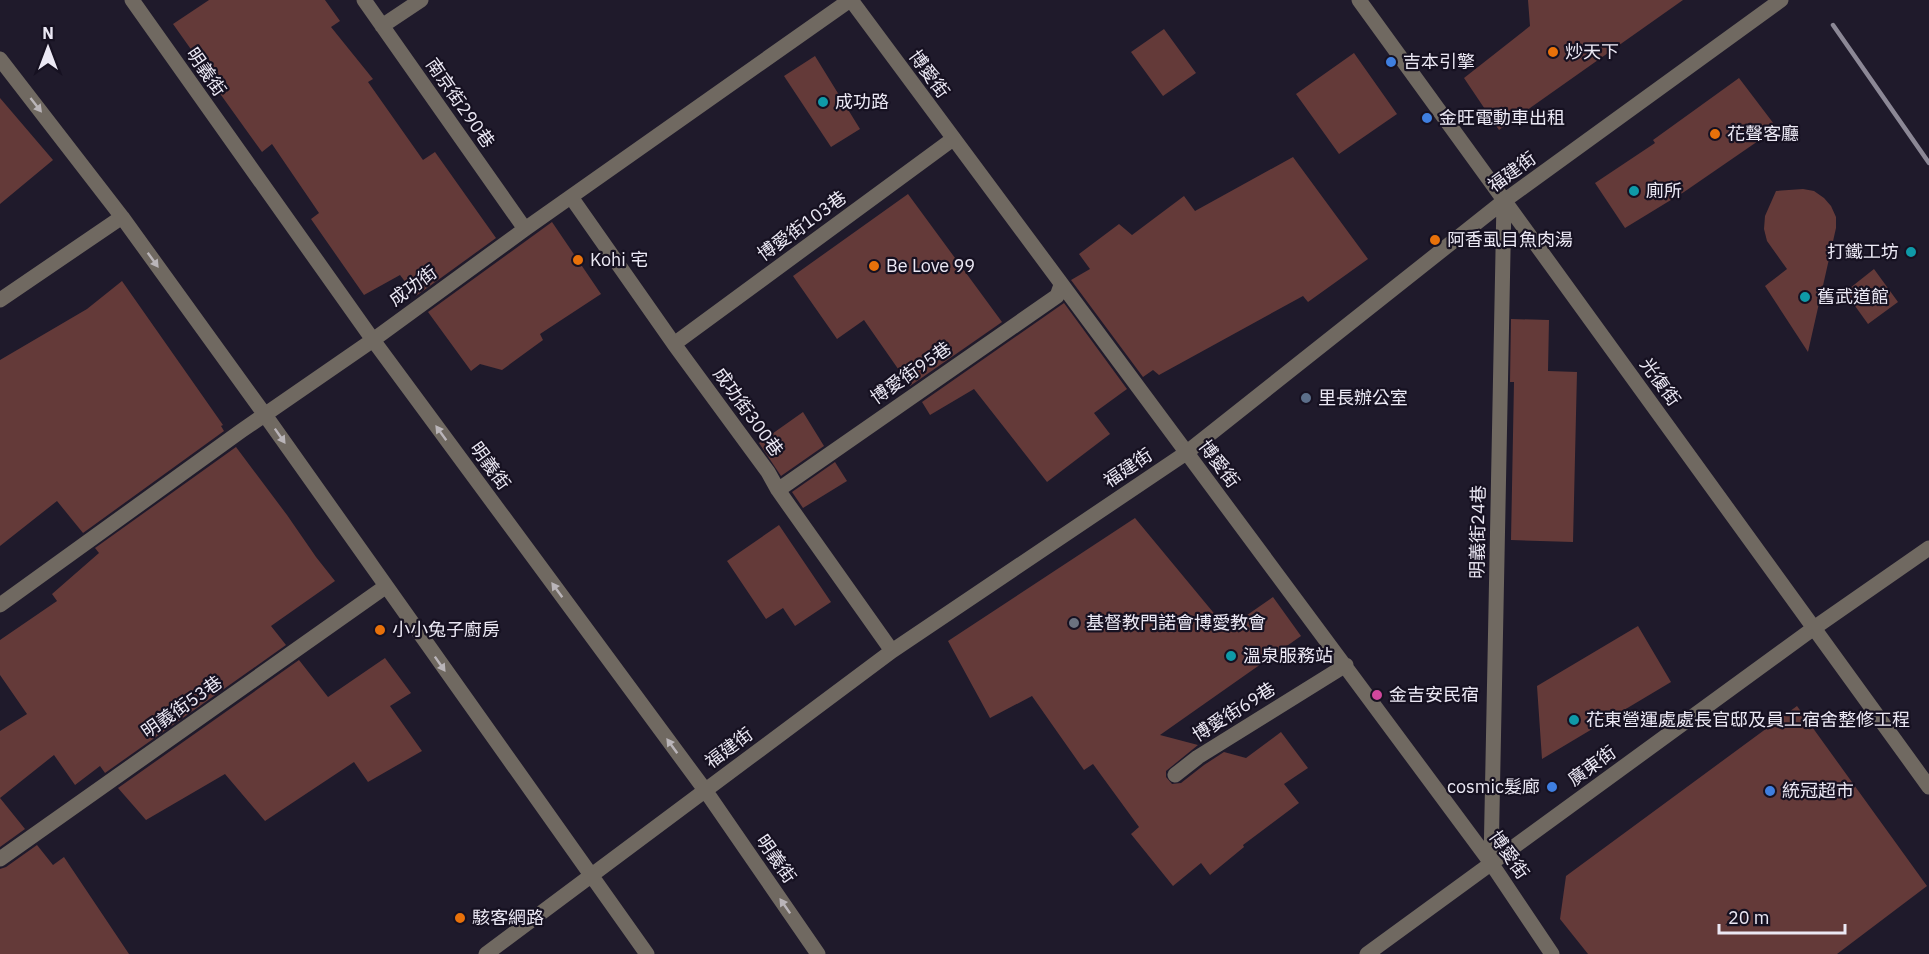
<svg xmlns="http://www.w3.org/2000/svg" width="1929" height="954" font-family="'IBM Plex Sans','Noto Sans TC',sans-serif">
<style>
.building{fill:#643a39}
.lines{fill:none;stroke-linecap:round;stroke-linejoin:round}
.minor{stroke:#706961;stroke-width:15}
.rail{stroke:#8c8896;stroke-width:4.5}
.oneway{fill:#bab5b9}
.food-dot{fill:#e8710a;stroke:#161121;stroke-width:2}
.shop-dot{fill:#3f7fe0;stroke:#161121;stroke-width:2}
.culture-dot{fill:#0f9aa8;stroke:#161121;stroke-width:2}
.service-dot{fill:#5c6f8a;stroke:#161121;stroke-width:2}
.worship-dot{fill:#6b7280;stroke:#161121;stroke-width:2}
.hotel-dot{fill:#d1479c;stroke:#161121;stroke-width:2}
.labels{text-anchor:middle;stroke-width:4.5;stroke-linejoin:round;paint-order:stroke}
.poi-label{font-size:18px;fill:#ebe8f4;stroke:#161121;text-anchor:start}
.street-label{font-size:18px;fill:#ebe8f4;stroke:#161121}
</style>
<rect width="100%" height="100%" fill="#1f1a2b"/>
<path class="building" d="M 209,0 L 325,0 L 340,21 L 331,27 L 373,79 L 368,82 L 423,160 L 435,152 L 496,238 L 416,296 L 400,275 L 364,295 L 311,219 L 319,213 L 272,144 L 262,152 L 198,63 L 200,62 L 173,24 Z
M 1528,0 L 1683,0 L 1499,130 L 1464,78 L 1530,26 Z
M 1164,29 L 1196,73 L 1163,96 L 1131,52 Z
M 1354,53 L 1397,114 L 1339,154 L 1296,94 Z
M 815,56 L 860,129 L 831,147 L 784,76 Z
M 1739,78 L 1777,128 L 1684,192 L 1625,228 L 1595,183 L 1655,143 L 1653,140 Z
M 0,98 L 53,160 L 0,204 Z
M 1293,157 L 1368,259 L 1308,302 L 1303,296 L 1159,375 L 1153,370 L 1143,377 L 1071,280 L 1090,269 L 1079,254 L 1119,224 L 1132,235 L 1184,196 L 1195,211 Z
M 1803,189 L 1814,191 L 1824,198 L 1831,206 L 1836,217 L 1836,228 L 1808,352 L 1765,286 L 1787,269 L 1767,241 L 1764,229 L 1765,216 L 1776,191 Z
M 908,194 L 1002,322 L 910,386 L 864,320 L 837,339 L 793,276 Z
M 552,222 L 601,294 L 540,334 L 543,340 L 502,370 L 480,364 L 471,371 L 428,312 Z
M 1874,269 L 1898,302 L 1868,324 L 1845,292 Z
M 122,281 L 223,425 L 221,426 L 224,431 L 83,533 L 57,501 L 0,546 L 0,360 L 87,309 Z
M 1064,303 L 1127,389 L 1094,413 L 1110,434 L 1047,482 L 974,389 L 930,415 L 922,402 Z
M 1511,319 L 1549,320 L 1548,371 L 1577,372 L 1573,542 L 1511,540 L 1514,382 L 1510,382 Z
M 803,412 L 824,446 L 781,476 L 759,443 Z
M 236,447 L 287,515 L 316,557 L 335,581 L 271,626 L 286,645 L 105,773 L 100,766 L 75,785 L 54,755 L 0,798 L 25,829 L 0,847 L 0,731 L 27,714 L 0,675 L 0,640 L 57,601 L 52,594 L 99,553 L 95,548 Z
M 835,462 L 847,481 L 803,508 L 792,492 Z
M 1135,518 L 1227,629 L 1273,597 L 1301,636 L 1160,735 L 1198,745 L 1166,771 L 1166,777 L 1172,784 L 1181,783 L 1204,765 L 1224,752 L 1246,758 L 1281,732 L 1308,768 L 1284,784 L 1299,803 L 1243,845 L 1244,847 L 1210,875 L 1201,863 L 1173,886 L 1131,834 L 1139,827 L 1093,764 L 1084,770 L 1032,696 L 990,718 L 948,641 Z
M 779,525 L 831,602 L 795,626 L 783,608 L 766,619 L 727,561 Z
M 1638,626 L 1671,682 L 1542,759 L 1537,686 Z
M 385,658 L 411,693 L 390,706 L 422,751 L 368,782 L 354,762 L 265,821 L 225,774 L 146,820 L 118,788 L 299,660 L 328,697 Z
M 1797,706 L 1927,886 L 1837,954 L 1588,954 L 1560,919 L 1566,876 Z
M 37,845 L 53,865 L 64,857 L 129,954 L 0,954 L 0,869 L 6,867 Z"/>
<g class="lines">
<path class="minor" d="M 132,0 L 373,340 L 705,790 L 818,954
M 364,0 L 525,229
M 851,0 L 1491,863 L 1552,954
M 1359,0 L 1929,787
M 382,26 L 421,0
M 0,59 L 122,217 L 265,415 L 647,954
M 571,197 L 674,344 L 768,472 L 778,490 L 892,651
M 0,300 L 122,217
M 674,344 L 953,139
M 778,490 L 1057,296 L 1061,285
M 0,605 L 241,431 L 373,340 L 525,229 L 850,0
M 1175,775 L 1198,757 L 1346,665
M 0,859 L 385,587
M 1491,863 L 1504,201
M 486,954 L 892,651 L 1186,453 L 1504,201 L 1781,0
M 1367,954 L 1814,628 L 1929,548"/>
<path class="rail" d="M 1833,25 L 1929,163"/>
</g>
<defs><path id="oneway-solid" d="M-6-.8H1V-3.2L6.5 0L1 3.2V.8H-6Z" transform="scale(1.5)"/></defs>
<g class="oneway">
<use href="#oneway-solid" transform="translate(36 105) rotate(52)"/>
<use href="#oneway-solid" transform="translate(153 260) rotate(54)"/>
<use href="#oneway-solid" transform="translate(441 433) rotate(-126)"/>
<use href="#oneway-solid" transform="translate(280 436) rotate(55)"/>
<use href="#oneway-solid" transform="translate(557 590) rotate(-126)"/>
<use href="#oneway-solid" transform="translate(440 664) rotate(55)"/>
<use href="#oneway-solid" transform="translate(672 746) rotate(-126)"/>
<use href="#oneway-solid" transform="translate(785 906) rotate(-125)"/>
</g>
<g class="food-dot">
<circle cx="1553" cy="52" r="6"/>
<circle cx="1715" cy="134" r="6"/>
<circle cx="1435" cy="240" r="6"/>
<circle cx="578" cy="260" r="6"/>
<circle cx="874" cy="266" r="6"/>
<circle cx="380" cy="630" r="6"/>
<circle cx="460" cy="918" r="6"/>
</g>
<g class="shop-dot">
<circle cx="1391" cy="62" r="6"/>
<circle cx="1427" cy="118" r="6"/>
<circle cx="1552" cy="787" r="6"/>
<circle cx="1770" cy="791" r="6"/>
</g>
<g class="culture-dot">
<circle cx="823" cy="102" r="6"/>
<circle cx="1634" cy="191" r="6"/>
<circle cx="1911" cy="252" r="6"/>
<circle cx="1805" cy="297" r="6"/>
<circle cx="1231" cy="656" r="6"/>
<circle cx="1574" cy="720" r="6"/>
</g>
<circle class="service-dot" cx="1306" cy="398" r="6"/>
<circle class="worship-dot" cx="1074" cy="623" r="6"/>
<circle class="hotel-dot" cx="1377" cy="695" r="6"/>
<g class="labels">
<g class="poi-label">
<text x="1565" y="58">炒天下</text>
<text x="1403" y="68">吉本引擎</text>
<text x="835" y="108">成功路</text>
<text x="1439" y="124">金旺電動車出租</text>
<text x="1727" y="140">花聲客廳</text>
<text x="1646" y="197">廁所</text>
<text x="1447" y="246">阿香虱目魚肉湯</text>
<text x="1899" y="258" text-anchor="end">打鐵工坊</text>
<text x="590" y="266">Kohi 宅</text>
<text x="886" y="272">Be Love 99</text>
<text x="1817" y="303">舊武道館</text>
<text x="1318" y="404">里長辦公室</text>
<text x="1086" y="629">基督教門諾會博愛教會</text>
<text x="392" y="636">小小兔子廚房</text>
<text x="1243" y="662">溫泉服務站</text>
<text x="1389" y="701">金吉安民宿</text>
<text x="1586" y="726">花東營運處處長官邸及員工宿舍整修工程</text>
<text x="1540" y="793" text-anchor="end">cosmic髮廊</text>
<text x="1782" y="797">統冠超市</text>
<text x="472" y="924">駭客網路</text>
</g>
<g class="street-label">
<text transform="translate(206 72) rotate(55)" y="6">明義街</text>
<text transform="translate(929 74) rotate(54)" y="6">博愛街</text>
<text transform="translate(460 103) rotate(55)" y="6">南京街290巷</text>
<text transform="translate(1512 172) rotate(-36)" y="6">福建街</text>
<text transform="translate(802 226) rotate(-36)" y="6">博愛街103巷</text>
<text transform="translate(413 286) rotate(-36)" y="6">成功街</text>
<text transform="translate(911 373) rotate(-35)" y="6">博愛街95巷</text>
<text transform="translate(1660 382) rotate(54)" y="6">光復街</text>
<text transform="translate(748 412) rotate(54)" y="6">成功街300巷</text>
<text transform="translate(1219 464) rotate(53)" y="6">博愛街</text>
<text transform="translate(490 466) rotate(54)" y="6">明義街</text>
<text transform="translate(1128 468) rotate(-34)" y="6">福建街</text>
<text transform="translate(1478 532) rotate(-89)" y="6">明義街24巷</text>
<text transform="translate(182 707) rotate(-35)" y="6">明義街53巷</text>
<text transform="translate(1234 712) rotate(-32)" y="6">博愛街69巷</text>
<text transform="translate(729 748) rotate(-37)" y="6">福建街</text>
<text transform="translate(1592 766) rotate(-36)" y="6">廣東街</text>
<text transform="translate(1509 855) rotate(55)" y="6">博愛街</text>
<text transform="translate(776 859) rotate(55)" y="6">明義街</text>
</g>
</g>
<g transform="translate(48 48)" stroke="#161121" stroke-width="4.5" paint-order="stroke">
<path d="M0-4.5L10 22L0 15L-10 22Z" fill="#ebe8f4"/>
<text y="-9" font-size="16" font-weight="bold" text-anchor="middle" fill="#ebe8f4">N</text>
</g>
<path d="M1719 924v9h126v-9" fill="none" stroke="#ebe8f4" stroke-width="3"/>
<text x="1728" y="924" font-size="18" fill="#ebe8f4" stroke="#161121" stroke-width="4.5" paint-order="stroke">20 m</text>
</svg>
